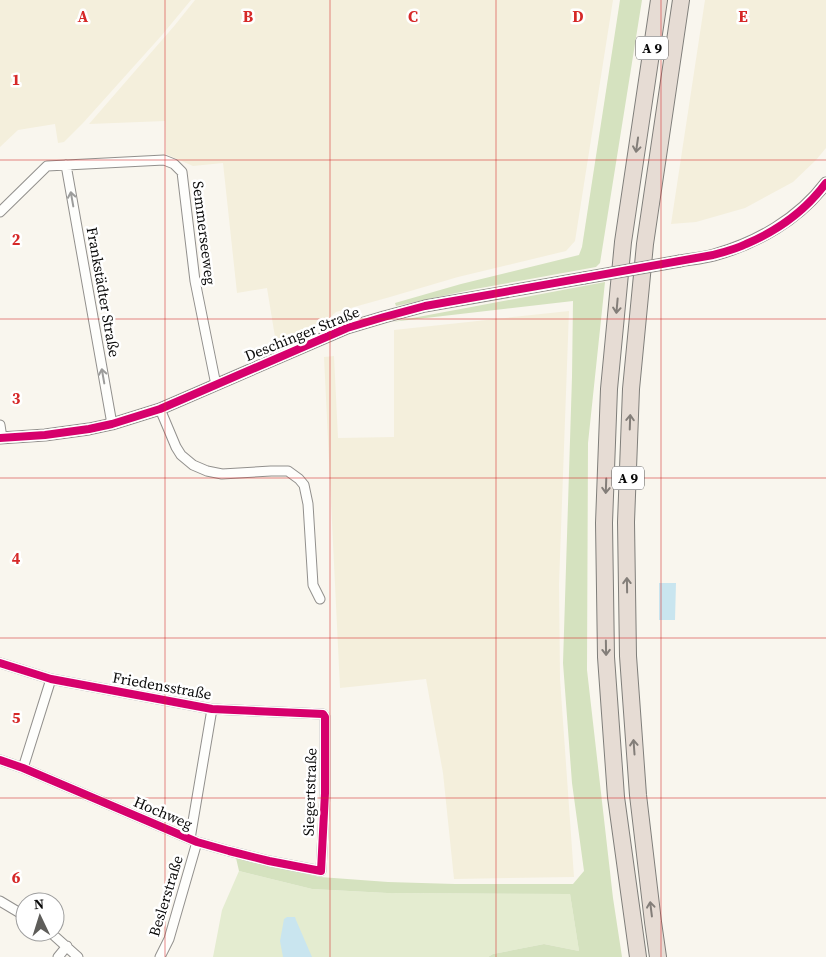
<svg xmlns="http://www.w3.org/2000/svg" width="826" height="957" font-family="'Source Serif 4',serif">
<style>
.farmland{fill:#f4efdc}
.green{fill:#e4ecd0}
.forest{fill:#d5e2bf}
.water{fill:#c9e5ef}
.lines{fill:none;stroke-linecap:round;stroke-linejoin:round}
.minor-casing{stroke:#92908d;stroke-width:11}
.tertiary-casing{stroke:#92908d;stroke-width:13}
.motorway-casing{stroke:#7f7e7a;stroke-width:18}
.minor{stroke:#fefefc;stroke-width:9}
.tertiary{stroke:#fefefc;stroke-width:11}
.motorway{stroke:#e6dcd4;stroke-width:16}
.tertiary-bridge-casing{stroke:#92908d;stroke-width:13;stroke-linecap:butt}
.tertiary-bridge{stroke:#fefefc;stroke-width:11}
.cycleway-casing{stroke:#fff;stroke-width:11}
.cycleway{stroke:#d6006c;stroke-width:8}
.oneway{stroke:#837e79}
.oneway2{stroke:#9c9c9b}
.grid{fill:none;stroke:#d62828;stroke-width:1;stroke-opacity:0.55}
.labels{text-anchor:middle;stroke-width:5;stroke-linejoin:round;paint-order:stroke}
.shield{fill:#fff;stroke:#545454;stroke-width:1}
.shield-label{font-size:14px;font-weight:bold;fill:#0a0a0a}
.street-label{font-size:15px;fill:#0a0a0a;stroke:#fff}
.grid-label{font-size:16px;text-anchor:middle;font-weight:bold;fill:#d62828;stroke:#fff;stroke-width:5;stroke-linejoin:round;paint-order:stroke}
</style>
<rect width="100%" height="100%" fill="#f9f6ee"/>
<path class="farmland" d="M 0,0 L 191,0 L 162,35 L 83,123 L 64,142 L 58,143 L 55,124 L 18,130 L 0,147 Z
M 195,0 L 613,0 L 575,241 L 566,251 L 458,277 L 390,297 L 336,312 L 321,326 L 303,336 L 287,342 L 275,337 L 267,288 L 237,293 L 223,163 L 193,166 L 166,154 L 165,121 L 89,124 L 175,25 Z
M 705,0 L 826,0 L 826,148 L 816,160 L 793,182 L 745,208 L 696,222 L 671,224 Z
M 569,311 L 559,584 L 560,679 L 574,877 L 454,879 L 443,773 L 426,679 L 340,688 L 324,357 L 334,356 L 338,438 L 394,437 L 394,330 Z"/>
<path class="green" d="M 239,871 L 312,889 L 387,893 L 570,894 L 579,951 L 544,944 L 493,954 L 488,957 L 213,957 L 222,910 Z"/>
<path class="forest" d="M 620,0 L 642,0 L 600,263 L 596,267 L 475,289 L 396,306 L 395,303 L 461,284 L 579,255 L 582,247 Z
M 605,282 L 588,443 L 587,670 L 613,898 L 622,957 L 488,957 L 493,954 L 544,944 L 579,951 L 570,894 L 387,893 L 312,889 L 239,871 L 236,858 L 320,877 L 388,882 L 455,884 L 573,884 L 584,871 L 572,783 L 563,663 L 572,377 L 573,301 L 391,322 Z"/>
<path class="water" d="M 659,583 L 676,583 L 675,620 L 659,620 Z
M 287,917 L 295,917 L 296,920 L 312,957 L 283,957 L 280,941 L 284,919 Z"/>
<g class="lines">
<g class="minor-casing">
<path id="minor" d="M 66,165 L 112,424
M 0,212 L 47,166 L 164,160 L 174,164 L 182,172 L 195,281 L 216,385
M 160,409 L 176,447 L 181,455 L 193,465 L 207,471 L 222,474 L 271,471 L 288,471 L 299,479 L 304,485 L 308,504 L 313,585 L 320,599
M 0,425 L 2,438
M 0,663 L 51,679 L 212,709 L 323,714 L 325,717 L 325,793 L 321,871 L 269,861 L 229,851 L 197,842 L 23,768 L 0,760
M 23,768 L 51,679
M 190,839 L 212,709
M 0,901 L 25,916
M 50,932 L 78,957
M 58,957 L 67,946
M 160,957 L 169,939 L 197,842"/>
</g>
<g class="tertiary-casing">
<path id="tertiary" d="M 680,261 C 691,259 703,258 714,255 C 757,243 799,219 826,183
M 0,438 L 45,435 L 89,429 L 112,424 L 160,409 L 347,328 L 384,317 L 425,306 L 584,278"/>
</g>
<g class="motorway-casing">
<path id="motorway" d="M 638,957 L 616,797 L 606,657 L 604,523 L 609,389 L 623,242 L 659,0
M 658,957 L 653,922 L 638,795 L 628,656 L 626,522 L 631,389 L 645,244 L 681,0"/>
</g>
<use href="#minor" class="minor"/>
<use href="#tertiary" class="tertiary"/>
<use href="#motorway" class="motorway"/>
<g class="tertiary-bridge-casing">
<path id="tertiary-bridge" d="M 584,278 L 680,261"/>
</g>
<use href="#tertiary-bridge" class="tertiary-bridge"/>
<g class="cycleway-casing">
<path id="cycleway" d="M 0,438 L 45,435 L 89,429 L 112,424 L 160,409 L 347,328 L 384,317 L 425,306 L 713,255 C 724,252 736,249 746,244 C 777,231 806,210 826,183
M 0,663 L 51,679 L 212,709 L 323,714 L 325,717 L 325,793 L 321,871 L 269,861 L 229,851 L 197,842 L 23,768 L 0,760"/>
</g>
<use href="#cycleway" class="cycleway"/>
</g>
<defs><path id="oneway-shaft" d="M-6 0H5M1.5-3L5.5 0L1.5 3" fill="none" stroke-width="1.6" stroke-linecap="round" stroke-linejoin="round" transform="scale(1.25)"/></defs>
<g class="oneway">
<use href="#oneway-shaft" transform="translate(637 145) rotate(98)"/>
<use href="#oneway-shaft" transform="translate(617 306) rotate(95)"/>
<use href="#oneway-shaft" transform="translate(630 422) rotate(-88)"/>
<use href="#oneway-shaft" transform="translate(606 486) rotate(92)"/>
<use href="#oneway-shaft" transform="translate(627 585) rotate(-91)"/>
<use href="#oneway-shaft" transform="translate(606 648) rotate(89)"/>
<use href="#oneway-shaft" transform="translate(634 747) rotate(-94)"/>
<use href="#oneway-shaft" transform="translate(651 909) rotate(-97)"/>
</g>
<g class="oneway2">
<use href="#oneway-shaft" transform="translate(72 199) rotate(-100)"/>
<use href="#oneway-shaft" transform="translate(103 376) rotate(-100)"/>
</g>
<path class="grid" d="M 165,0 L 165,957M 330,0 L 330,957M 496,0 L 496,957M 661,0 L 661,957M 0,160 L 826,160M 0,319 L 826,319M 0,478 L 826,478M 0,638 L 826,638M 0,798 L 826,798"/>
<g class="labels">
<g class="shield">
<rect x="636" y="36.5" width="32" height="23" rx="4"/>
<rect x="612" y="466.5" width="32" height="23" rx="4"/>
</g>
<g class="shield-label">
<text x="652" y="53">A 9</text>
<text x="628" y="483">A 9</text>
</g>
<g class="street-label">
<text transform="translate(204 233) rotate(83)" y="5">Semmerseeweg</text>
<text transform="translate(103 292) rotate(80)" y="5">Frankstädter Straße</text>
<text transform="translate(302 334) rotate(-22)" y="5">Deschinger Straße</text>
<text transform="translate(162 686) rotate(10)" y="5">Friedensstraße</text>
<text transform="translate(310 792) rotate(-88)" y="5">Siegertstraße</text>
<text transform="translate(163 813) rotate(23)" y="5">Hochweg</text>
<text transform="translate(166 896) rotate(-73)" y="5">Beslerstraße</text>
</g>
</g>
<g class="grid-label">
<text x="83" y="22">A</text>
<text x="248" y="22">B</text>
<text x="413" y="22">C</text>
<text x="578" y="22">D</text>
<text x="743" y="22">E</text>
<text x="16" y="85">1</text>
<text x="16" y="245">2</text>
<text x="16" y="404">3</text>
<text x="16" y="564">4</text>
<text x="16" y="723">5</text>
<text x="16" y="883">6</text>
</g>
<g transform="translate(40 917) rotate(356)"><circle r="24" fill="#ffffff" stroke="#9d9d9d"/>
<path d="M0-4L9 19L0 12L-9 19Z" fill="#5e5d5a"/>
<text y="-8" font-size="14" font-weight="bold" text-anchor="middle" fill="#0a0a0a">N</text>
</g>
</svg>
